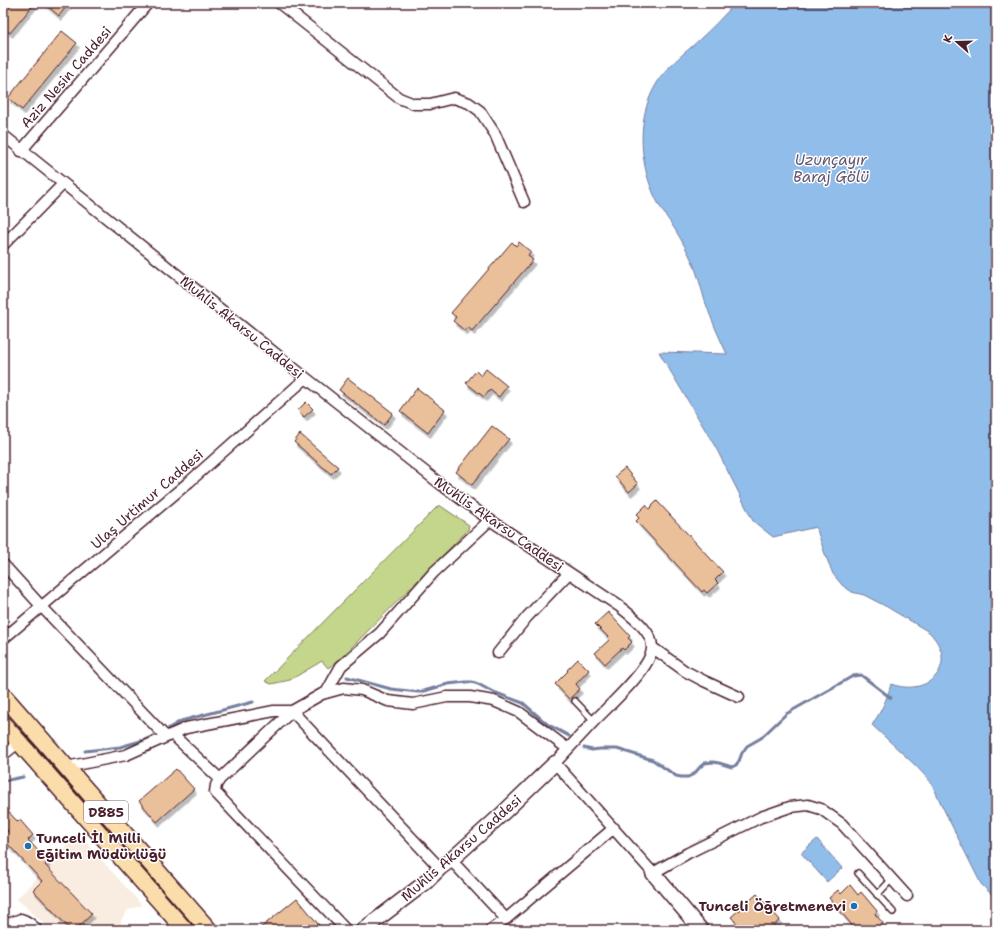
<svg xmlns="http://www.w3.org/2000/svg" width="999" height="933" font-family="'Shantell Sans',sans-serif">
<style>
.built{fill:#f9ece1}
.green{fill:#c3d68b;stroke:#867a5b}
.water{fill:#91bdea;stroke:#757e9e}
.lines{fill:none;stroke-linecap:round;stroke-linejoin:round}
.stream{stroke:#757e9e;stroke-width:3}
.building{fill:#eac09a;stroke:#4a1f2b;filter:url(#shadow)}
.lane-casing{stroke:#4a1f2b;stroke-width:8}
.street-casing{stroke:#4a1f2b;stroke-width:13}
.secondary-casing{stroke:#4a1f2b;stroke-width:17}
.primary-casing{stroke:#4a1f2b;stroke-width:19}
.lane{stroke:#fff;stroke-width:5}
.street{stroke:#fff;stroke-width:10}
.secondary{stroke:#fff;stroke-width:14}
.primary{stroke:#fbddab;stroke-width:16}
.poi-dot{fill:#1f6fb2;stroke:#fff;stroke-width:1.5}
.labels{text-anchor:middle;stroke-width:3;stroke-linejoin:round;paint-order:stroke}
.shield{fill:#fff;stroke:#80626b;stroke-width:1}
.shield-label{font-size:13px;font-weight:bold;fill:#4a1f2b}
.street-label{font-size:14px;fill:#4a1f2b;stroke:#fff}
.poi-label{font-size:14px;font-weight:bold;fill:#4a1f2b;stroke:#fff;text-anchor:start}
.water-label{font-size:15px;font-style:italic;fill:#63566e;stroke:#fff}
</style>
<defs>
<filter id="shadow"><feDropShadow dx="2.5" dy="4.5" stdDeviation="0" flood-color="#0004"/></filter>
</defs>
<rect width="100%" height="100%" fill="#fff"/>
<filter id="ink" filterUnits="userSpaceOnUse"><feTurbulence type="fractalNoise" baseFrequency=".025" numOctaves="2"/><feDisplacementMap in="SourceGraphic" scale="8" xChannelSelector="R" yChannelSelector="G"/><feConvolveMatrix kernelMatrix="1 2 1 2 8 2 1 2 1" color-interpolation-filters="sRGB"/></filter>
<g filter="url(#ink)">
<path class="built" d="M 78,834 L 142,905 L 128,910 L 121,920 L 121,930 L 109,930 L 92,923 L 85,930 L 63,930 L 56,923 L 50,929 L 17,899 Z"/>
<path class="green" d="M 439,505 L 469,525 L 468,530 L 339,660 L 328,668 L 322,661 L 290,680 L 271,684 L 265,681 Z"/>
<path class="water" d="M 735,3 L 996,3 L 996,896 L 990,893 L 981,884 L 942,806 L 934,788 L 929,780 L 916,766 L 872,725 C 881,712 887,699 891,684 C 929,698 961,664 929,632 L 887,607 L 864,595 L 852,592 L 842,585 L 833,574 L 825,554 L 816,527 L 773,537 L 753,521 L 716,448 L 659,352 L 727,354 C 719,337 711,319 705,301 C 701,288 698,275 693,263 C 688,252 682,241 676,231 C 670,221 663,213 658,203 C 639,167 635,118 657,83 C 667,66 684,54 699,40 C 712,28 724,16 735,3 Z
M 817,839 L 842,868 L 827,882 L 801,853 Z"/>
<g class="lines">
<path class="stream" d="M 347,677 L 391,689 L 418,692 L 424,691 L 448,684 L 466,682 L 472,682 L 478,684 L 491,691 L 523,703 L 547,724 L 569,736
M 169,728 L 181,721 L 253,702
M 584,748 L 592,750 L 600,749 L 617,749 L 653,760 L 676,776 L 681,777 L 688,777 L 694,774 L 700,767 L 705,763 L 713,762 L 719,763 L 732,767 L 736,765 L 739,761 L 742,753 L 747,746 L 761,738 L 786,714 L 853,676 L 861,675 L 891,698
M 85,751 L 120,747 L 144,740 L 153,736
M 3,781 L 23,777"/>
</g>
<path class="building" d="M 11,3 L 35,3 L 10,33 L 3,27 L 3,13 Z
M 44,3 L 69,3 L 59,16 Z
M 62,31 L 77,43 L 22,110 L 8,98 Z
M 512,242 L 516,246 L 519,242 L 531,252 L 528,256 L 533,260 L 472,331 L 468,327 L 465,331 L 453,321 L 456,317 L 451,313 Z
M 486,369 L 507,386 L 499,397 L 490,390 L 484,397 L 466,383 L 476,371 L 481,376 Z
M 348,378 L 393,413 L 384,425 L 339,390 Z
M 417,388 L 445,410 L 428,433 L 400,411 Z
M 306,402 L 313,409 L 304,417 L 298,410 Z
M 492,426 L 509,439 L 472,485 L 456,472 Z
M 300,434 L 338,467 L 331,474 L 294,442 Z
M 625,468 L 638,484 L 629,492 L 615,476 Z
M 657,501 L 723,572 L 715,580 L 718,583 L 707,593 L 704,590 L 702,592 L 636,521 L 639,518 L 636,515 L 646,505 L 649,509 Z
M 608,612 L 630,636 L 628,638 L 632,642 L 624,650 L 622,648 L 605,664 L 595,653 L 610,639 L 595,624 Z
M 578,659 L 589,670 L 576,684 L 580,689 L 569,699 L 555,684 L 568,671 L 567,670 Z
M 176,769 L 194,789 L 157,822 L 139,801 Z
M 3,806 L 18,822 L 20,820 L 33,835 L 28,840 L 48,861 L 45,865 L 92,914 L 75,930 L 71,930 L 33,890 L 42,881 L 3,839 L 3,837 L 8,831 L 3,826 Z
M 850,885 L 858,895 L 861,892 L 877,911 L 875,914 L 883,923 L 875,930 L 856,930 L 829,898 L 838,890 L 841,894 Z
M 757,894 L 780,920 L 769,930 L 743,930 L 731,917 Z
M 297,898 L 323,930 L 258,930 Z"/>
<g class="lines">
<g class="lane-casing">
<path id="lane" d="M 575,701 L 594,721
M 858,873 L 893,912
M 877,895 L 892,879"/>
</g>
<g class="street-casing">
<path id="street" d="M 279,3 L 399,98 L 414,104 L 430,104 L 454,98 L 469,103 L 480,111 L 495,134 L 524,202
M 3,135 L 306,378 L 443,486 L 490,520 L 619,606 C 631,616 653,631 652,648 C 652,667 609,706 595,720 C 582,734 569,748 555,763 L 653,873 L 688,853 L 761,817 L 790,807 L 808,805 L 821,809 L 842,824 L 907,896
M 21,151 L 148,3
M 3,245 L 63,184
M 3,564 L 42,607 L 166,737
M 3,639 L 189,482 L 306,378
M 653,648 L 685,671 L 704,681 L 739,697
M 498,653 L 527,617 L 569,573
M 326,693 L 341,666 L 380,633 L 434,572 L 490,520
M 172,734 L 220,779
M 3,755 L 19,742
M 66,767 L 126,755 L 186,728 L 274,711 L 292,711 L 322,694 L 344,688 L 362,690 L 388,701 L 413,704 L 447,697 L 470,697 L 494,701 L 519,712 L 568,749
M 451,860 L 506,919
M 4,930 L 10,923 L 21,919 C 28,921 32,925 37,930
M 346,930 L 215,792 L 216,785 L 220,779 L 292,711 L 440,868
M 490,930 L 506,919 L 614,828"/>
</g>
<g class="secondary-casing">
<path id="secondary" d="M 653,873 L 701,930
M 363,930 L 426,882 L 440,868 L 451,860 L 501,815 L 555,763"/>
</g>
<g class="primary-casing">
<path id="primary" d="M 3,695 L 209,930
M 3,724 L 185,930"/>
</g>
<use href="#lane" class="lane"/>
<use href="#street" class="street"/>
<use href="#secondary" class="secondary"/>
<use href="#primary" class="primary"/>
</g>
</g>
<g class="poi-dot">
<circle cx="28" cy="846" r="4"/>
<circle cx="854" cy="906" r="4"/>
</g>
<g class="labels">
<rect class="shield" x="84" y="801" width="44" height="22" rx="3"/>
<g class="shield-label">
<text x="106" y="817">D885</text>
</g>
<g class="street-label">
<text transform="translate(66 77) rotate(-49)" y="5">Aziz Nesin Caddesi</text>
<text transform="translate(242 327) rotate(39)" y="5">Muhlis Akarsu Caddesi</text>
<text transform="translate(147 499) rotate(-41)" y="5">Ulaş Urtimur Caddesi</text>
<text transform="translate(499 524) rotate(35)" y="5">Muhlis Akarsu Caddesi</text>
<text transform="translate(461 848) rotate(-41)" y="5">Muhlis Akarsu Caddesi</text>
</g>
<g class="poi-label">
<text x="36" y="843">Tunceli İl Milli<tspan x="36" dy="16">Eğitim Müdürlüğü</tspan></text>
<text x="846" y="911" text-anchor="end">Tunceli Öğretmenevi</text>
</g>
<g class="water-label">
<text x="831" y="165">Uzunçayır<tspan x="831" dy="17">Baraj Gölü</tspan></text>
</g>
</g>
<rect width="999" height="933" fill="none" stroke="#fff" stroke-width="16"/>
<rect x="8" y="8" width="983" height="917" fill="none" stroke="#4a1f2b" stroke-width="1.5" filter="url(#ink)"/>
<g transform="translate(957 42) rotate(290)" stroke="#ffffff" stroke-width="3" paint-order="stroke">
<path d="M0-3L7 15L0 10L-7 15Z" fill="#4a1f2b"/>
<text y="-6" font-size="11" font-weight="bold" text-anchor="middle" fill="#4a1f2b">K</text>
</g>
</svg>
